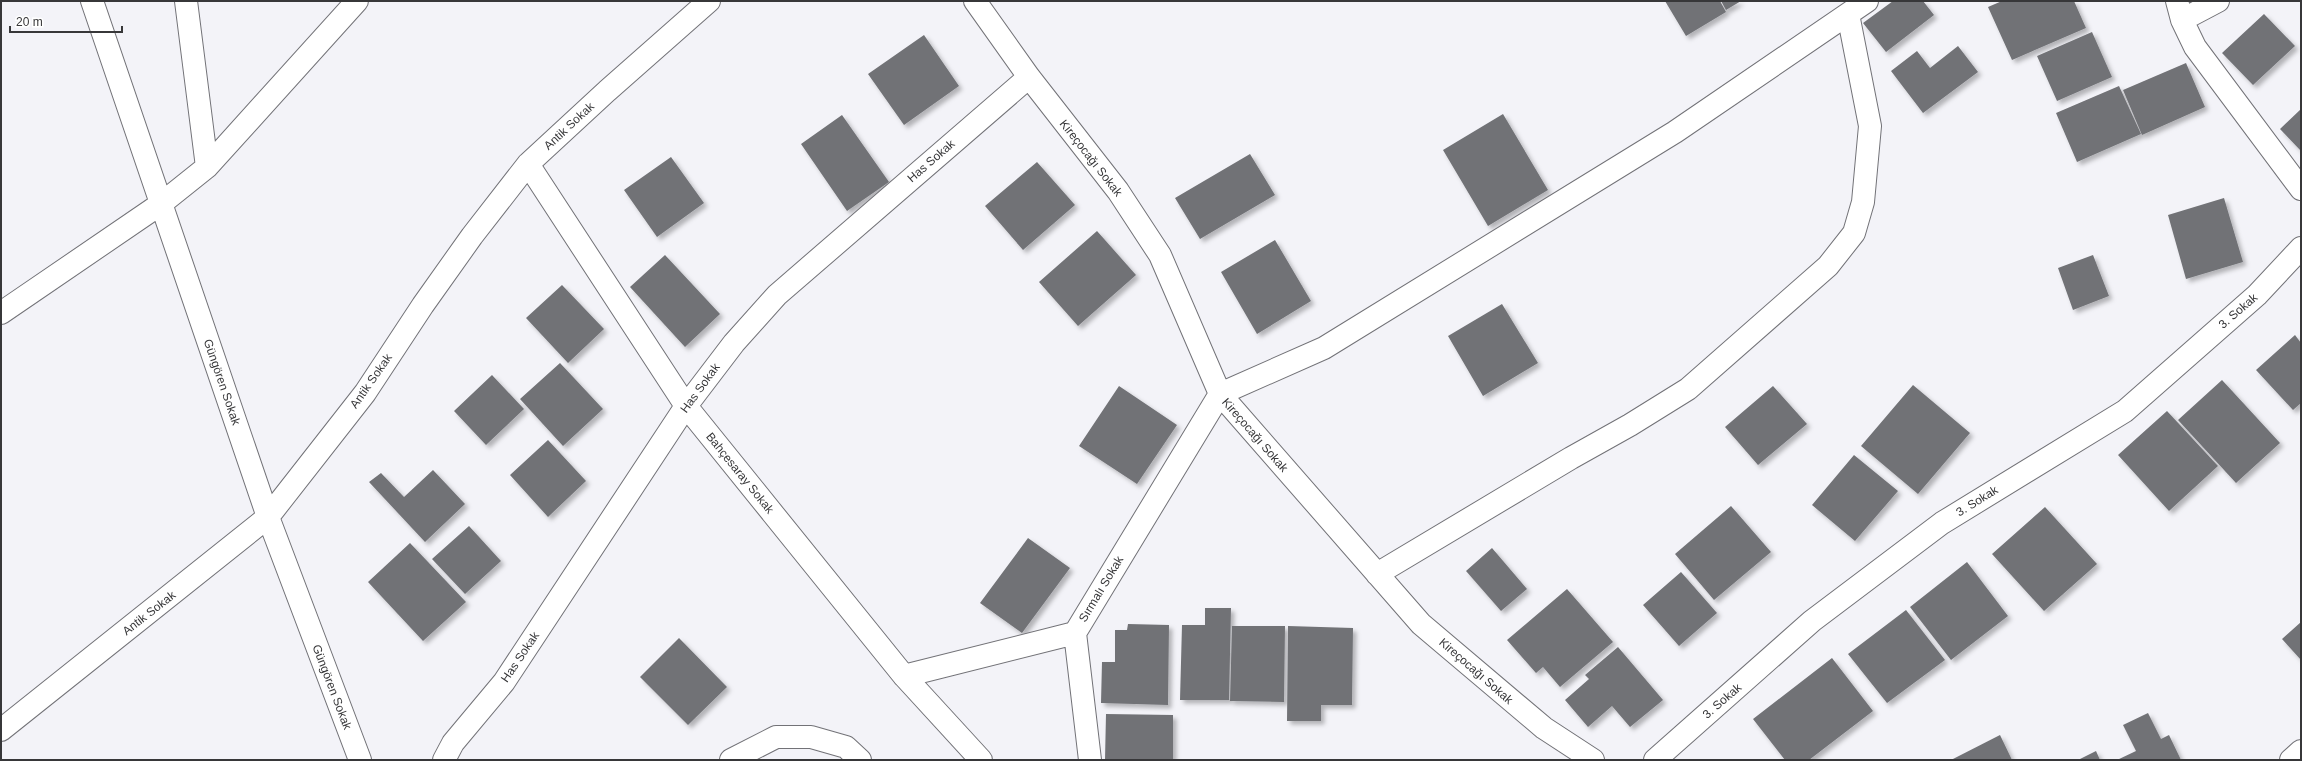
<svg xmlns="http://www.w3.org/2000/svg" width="2302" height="761" font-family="Helvetica,sans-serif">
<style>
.building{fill:#717276;filter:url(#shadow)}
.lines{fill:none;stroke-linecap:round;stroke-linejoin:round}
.minor-casing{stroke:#727277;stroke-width:24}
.minor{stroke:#fff;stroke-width:22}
.labels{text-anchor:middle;stroke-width:4;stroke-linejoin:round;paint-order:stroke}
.street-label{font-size:12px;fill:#373739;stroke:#fff}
</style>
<defs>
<filter id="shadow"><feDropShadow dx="3.5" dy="3.5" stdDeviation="2" flood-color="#0004"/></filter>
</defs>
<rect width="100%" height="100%" fill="#f3f3f8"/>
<path class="building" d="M 1665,1 L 1720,1 L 1726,12 L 1686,36 Z
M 1721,1 L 1741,1 L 1726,10 Z
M 1893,1 L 1923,1 L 1934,15 L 1886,52 L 1863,23 Z
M 2002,1 L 2074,1 L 2086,28 L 2012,60 L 1988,7 Z
M 2264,14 L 2295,46 L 2253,85 L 2222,53 Z
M 2092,32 L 2112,77 L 2057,101 L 2037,56 Z
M 924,35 L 959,86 L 904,125 L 868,74 Z
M 1958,46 L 1978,72 L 1923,113 L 1891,71 L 1917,51 L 1930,68 Z
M 2186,63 L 2205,107 L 2142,135 L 2123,90 Z
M 2119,86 L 2141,134 L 2077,162 L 2056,113 Z
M 2301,109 L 2301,151 L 2280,129 Z
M 1503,114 L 1548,190 L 1488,226 L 1443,150 Z
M 842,115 L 889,182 L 847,211 L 801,144 Z
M 1250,154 L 1275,195 L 1200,239 L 1175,198 Z
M 671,157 L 704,203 L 657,237 L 624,190 Z
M 1037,162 L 1075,205 L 1023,250 L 985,206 Z
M 2224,198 L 2243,262 L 2186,279 L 2168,215 Z
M 1097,231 L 1136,275 L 1078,326 L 1039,282 Z
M 1275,240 L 1311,301 L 1257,334 L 1221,272 Z
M 665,255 L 720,314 L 685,347 L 630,287 Z
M 2093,255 L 2109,296 L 2073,310 L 2058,268 Z
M 562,285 L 604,329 L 568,363 L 526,318 Z
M 1502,304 L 1538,363 L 1483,396 L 1448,336 Z
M 2295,335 L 2301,343 L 2301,403 L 2293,410 L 2256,370 Z
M 560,363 L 603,409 L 563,446 L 520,399 Z
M 492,375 L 524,409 L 486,445 L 454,411 Z
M 2222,380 L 2280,443 L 2236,483 L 2178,420 Z
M 1913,385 L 1970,433 L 1918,494 L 1861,446 Z
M 1119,386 L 1177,425 L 1137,484 L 1079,446 Z
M 1773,386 L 1807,424 L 1758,465 L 1725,427 Z
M 2167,411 L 2218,466 L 2169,511 L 2118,455 Z
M 548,440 L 586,481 L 548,517 L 510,475 Z
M 1854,455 L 1898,491 L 1855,541 L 1812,505 Z
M 433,470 L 465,504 L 425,542 L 369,482 L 381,473 L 404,497 Z
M 1731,506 L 1771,552 L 1714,600 L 1675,554 Z
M 2045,507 L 2097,564 L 2044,611 L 1992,554 Z
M 469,526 L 501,561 L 465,594 L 432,559 Z
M 1028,538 L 1070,568 L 1022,633 L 980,603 Z
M 410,543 L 466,602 L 423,641 L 368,582 Z
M 1492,548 L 1527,589 L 1501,611 L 1466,571 Z
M 1967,562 L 2008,616 L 1951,660 L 1910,607 Z
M 1681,572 L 1717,613 L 1679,646 L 1643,605 Z
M 1567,589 L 1613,642 L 1560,687 L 1543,667 L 1536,673 L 1507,640 Z
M 1205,608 L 1231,608 L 1229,700 L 1180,700 L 1182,625 L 1205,625 Z
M 1906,610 L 1945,660 L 1887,703 L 1848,654 Z
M 2301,622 L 2301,660 L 2282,639 Z
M 1128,624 L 1169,625 L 1168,705 L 1101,703 L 1102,662 L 1115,662 L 1115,630 L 1127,630 Z
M 1232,626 L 1285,626 L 1284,702 L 1230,701 Z
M 1288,626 L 1353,628 L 1352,705 L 1321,705 L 1321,721 L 1287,721 Z
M 679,638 L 727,687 L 688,725 L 640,677 Z
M 1618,647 L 1663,700 L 1630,727 L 1612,706 L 1588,727 L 1565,700 L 1589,679 L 1585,675 Z
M 1832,658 L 1873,711 L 1809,760 L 1785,760 L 1753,719 Z
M 2148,713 L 2161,739 L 2169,735 L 2181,760 L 2117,760 L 2136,751 L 2123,725 Z
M 1106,714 L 1173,715 L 1173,760 L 1105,760 Z
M 2000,735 L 2012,760 L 1951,760 Z
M 2096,751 L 2100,760 L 2078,760 Z"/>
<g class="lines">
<g class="minor-casing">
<path id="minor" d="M 92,1 L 268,517 L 360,760
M 186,1 L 207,167
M 975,1 L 1029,77 L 1118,191 L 1160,255 L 1220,394 L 1421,624 L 1544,728 L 1593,760
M 2177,1 L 2182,20 L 2195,47 L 2301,189
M 2182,20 L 2218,1
M 528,164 L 686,406 L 904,676 L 981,760
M 1,313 L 162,203 L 207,167 L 357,1
M 1377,574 L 1571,458 L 1630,425 L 1688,389 L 1828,266 L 1854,233 L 1863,202 L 1870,126 L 1848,14
M 1075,633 L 1090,760
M 904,676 L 1075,633 L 1220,394 L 1324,348 L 1675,132 L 1867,1
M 1,730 L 268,517 L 365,393 L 423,305 L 472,236 L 528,164 L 607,91 L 709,1
M 444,760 L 453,743 L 504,682 L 686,406 L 734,343 L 777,295 L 1029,77
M 731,760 L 776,737 L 811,737 L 846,747 L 860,760
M 1655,760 L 1812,621 L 1942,523 L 2125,411 L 2257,295 L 2301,248
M 2291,760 L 2301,751"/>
</g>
<use href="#minor" class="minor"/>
</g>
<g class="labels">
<g class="street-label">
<text transform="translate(569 126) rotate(-43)" y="4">Antik Sokak</text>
<text transform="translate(1091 158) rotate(52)" y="4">Kireçocağı Sokak</text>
<text transform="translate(931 161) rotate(-41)" y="4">Has Sokak</text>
<text transform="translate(2238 311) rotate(-41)" y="4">3. Sokak</text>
<text transform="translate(371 381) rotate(-55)" y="4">Antik Sokak</text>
<text transform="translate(222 382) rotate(71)" y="4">Güngören Sokak</text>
<text transform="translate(700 388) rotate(-54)" y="4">Has Sokak</text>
<text transform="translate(1255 435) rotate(49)" y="4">Kireçocağı Sokak</text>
<text transform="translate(740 473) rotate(51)" y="4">Bahçesaray Sokak</text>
<text transform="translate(1977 501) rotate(-32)" y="4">3. Sokak</text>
<text transform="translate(1101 589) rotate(-59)" y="4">Sırmalı Sokak</text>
<text transform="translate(149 613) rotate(-38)" y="4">Antik Sokak</text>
<text transform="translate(520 657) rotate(-56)" y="4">Has Sokak</text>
<text transform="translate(1476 671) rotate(41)" y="4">Kireçocağı Sokak</text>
<text transform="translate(332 687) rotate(69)" y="4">Güngören Sokak</text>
<text transform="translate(1722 701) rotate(-41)" y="4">3. Sokak</text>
</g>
</g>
<rect width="2302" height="761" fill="none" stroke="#373739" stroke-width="4"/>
<path d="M10 26v6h112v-6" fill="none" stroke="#373739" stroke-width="2"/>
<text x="16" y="26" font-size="12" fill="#373739" stroke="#ffffff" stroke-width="3" paint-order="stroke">20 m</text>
</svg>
